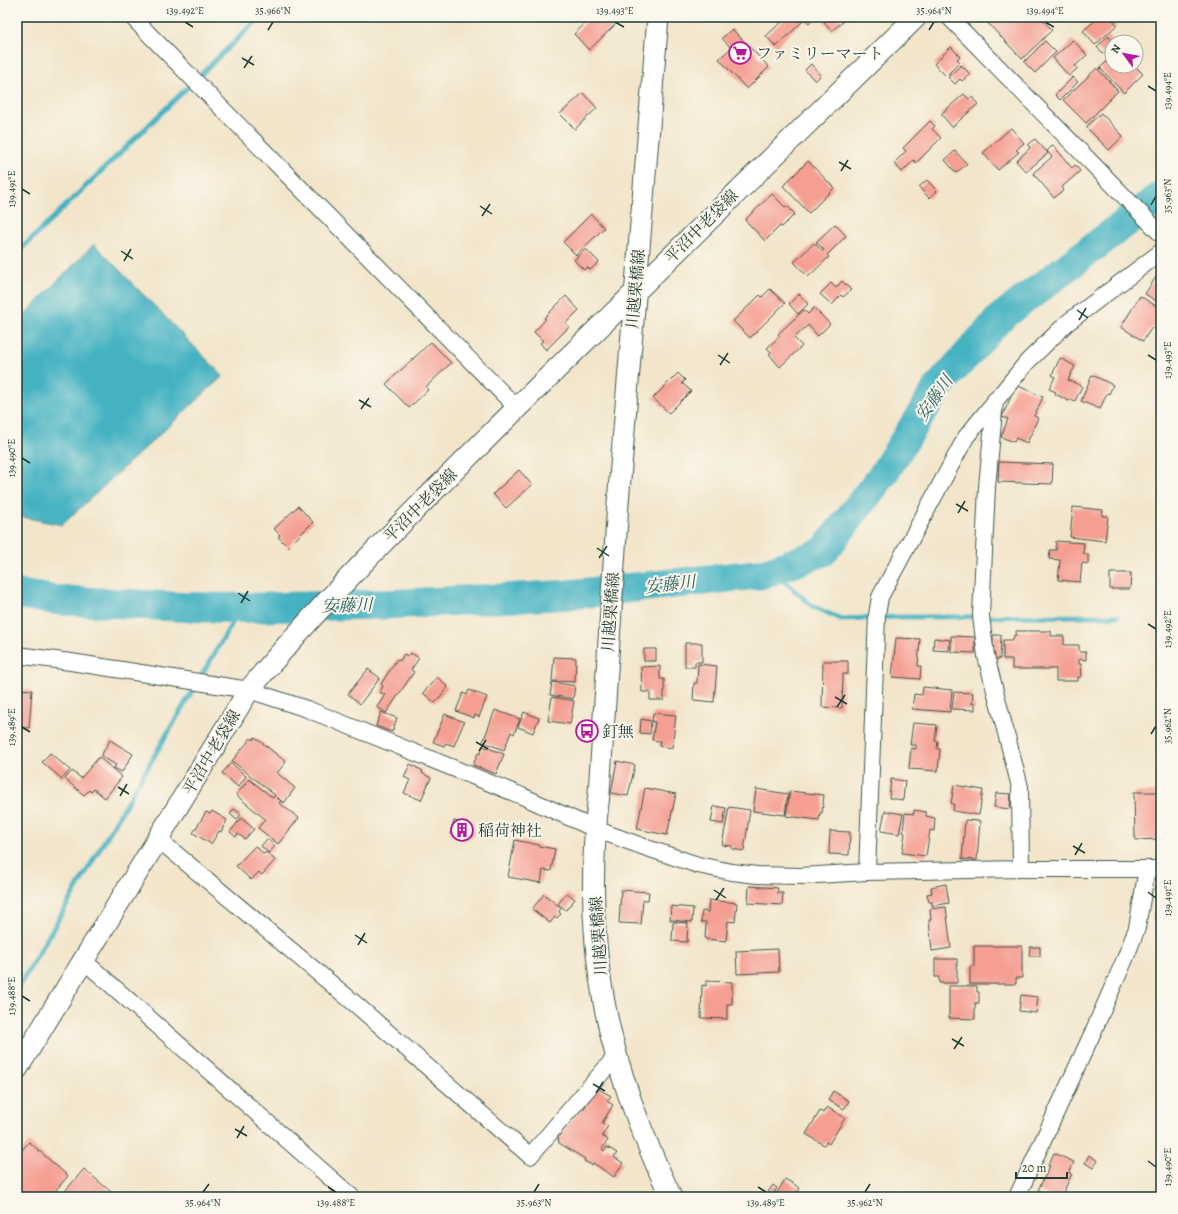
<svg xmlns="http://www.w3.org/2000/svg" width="1178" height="1214" font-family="Alegreya,'Noto Serif JP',serif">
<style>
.water{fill:#45b2c2;stroke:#32787b}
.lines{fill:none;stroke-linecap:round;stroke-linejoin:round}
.stream{stroke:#45b2c2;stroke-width:5}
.river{stroke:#45b2c2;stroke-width:30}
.building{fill:#f59e92}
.minor-casing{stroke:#3f564a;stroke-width:18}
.major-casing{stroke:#3f564a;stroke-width:23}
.minor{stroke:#fff;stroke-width:16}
.major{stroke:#fff;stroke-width:21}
.ticks{fill:none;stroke:#1f3d34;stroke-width:1.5}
.labels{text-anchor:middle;stroke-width:4;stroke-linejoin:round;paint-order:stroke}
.poi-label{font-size:16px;fill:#1f3d34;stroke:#fbf7ec;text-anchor:start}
.street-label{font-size:16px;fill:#1f3d34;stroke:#fbf7ec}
.water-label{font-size:17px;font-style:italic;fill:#2a605f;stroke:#fbf7ec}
.neatline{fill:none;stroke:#1f3d34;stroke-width:1.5}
.ticks-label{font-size:10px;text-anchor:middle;fill:#1f3d34}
</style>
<rect width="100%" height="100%" fill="#fbf7ec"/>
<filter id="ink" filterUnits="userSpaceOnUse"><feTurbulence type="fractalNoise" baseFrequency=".025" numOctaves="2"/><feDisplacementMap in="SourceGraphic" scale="8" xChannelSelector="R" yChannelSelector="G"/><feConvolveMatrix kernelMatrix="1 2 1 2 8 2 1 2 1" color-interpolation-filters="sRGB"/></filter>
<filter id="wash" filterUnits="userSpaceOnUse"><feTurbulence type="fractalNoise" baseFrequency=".012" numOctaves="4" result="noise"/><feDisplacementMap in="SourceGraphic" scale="16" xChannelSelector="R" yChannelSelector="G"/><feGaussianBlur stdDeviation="0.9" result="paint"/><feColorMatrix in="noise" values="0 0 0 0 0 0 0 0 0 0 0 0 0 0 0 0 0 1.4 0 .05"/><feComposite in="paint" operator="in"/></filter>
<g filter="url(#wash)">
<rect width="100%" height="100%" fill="#f2e5ca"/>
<path class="water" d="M 94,244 L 223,376 L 62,525 L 17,516 L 17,322 Z"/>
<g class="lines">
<path class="stream" d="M 17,253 L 260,17
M 772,570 L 812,606 L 841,619 L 900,617 L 1118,616
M 17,990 L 241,608"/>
<path class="river" d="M 17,594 L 56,600 L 182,607 L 241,608 L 396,604 L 565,595 L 762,574 L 823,552 L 884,473 L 938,387 L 1000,318 L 1161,196"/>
</g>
<g id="blocks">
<path class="building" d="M 592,17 L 613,17 L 618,22 L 589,50 L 574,34 Z
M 787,17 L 815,17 L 809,23 L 805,19 L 776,47 L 766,36 Z
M 831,17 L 836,18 L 839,17 L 843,22 L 831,31 L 824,22 Z
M 988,17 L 1040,17 L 1052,30 L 1022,59 L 985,20 Z
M 1099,17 L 1111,17 L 1117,25 L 1095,45 L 1083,31 Z
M 732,29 L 769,67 L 747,89 L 719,59 L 731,48 L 722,38 Z
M 1108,36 L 1113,42 L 1112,42 L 1112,46 L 1103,54 L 1097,47 Z
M 1073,40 L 1087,55 L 1075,66 L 1078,68 L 1069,76 L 1053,58 Z
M 1045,41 L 1056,52 L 1035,73 L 1024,62 Z
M 951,47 L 960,56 L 957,59 L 960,62 L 946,76 L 934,64 Z
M 1112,56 L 1112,66 L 1135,66 L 1143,74 L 1124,93 L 1100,68 Z
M 811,64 L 821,75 L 815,81 L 805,70 Z
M 961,65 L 970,74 L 962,81 L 960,79 L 955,84 L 948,77 Z
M 1097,68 L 1118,91 L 1086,123 L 1063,100 Z
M 1073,77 L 1078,82 L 1060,100 L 1055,95 Z
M 583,93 L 597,108 L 575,129 L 560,114 Z
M 964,94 L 969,99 L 972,97 L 978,104 L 952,127 L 941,114 Z
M 1101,113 L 1123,136 L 1109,150 L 1086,127 Z
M 930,121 L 935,126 L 932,129 L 941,138 L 916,163 L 914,160 L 902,172 L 894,163 L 906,151 L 903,148 Z
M 1011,128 L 1024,143 L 1016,150 L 1019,152 L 998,170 L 983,153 Z
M 1035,139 L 1048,153 L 1026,172 L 1016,161 L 1030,148 L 1028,145 Z
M 1053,145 L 1072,168 L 1075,165 L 1080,171 L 1062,187 L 1064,190 L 1054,198 L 1033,173 L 1052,157 L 1047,151 Z
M 955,151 L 967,164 L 956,173 L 945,160 Z
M 808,161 L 834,188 L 809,213 L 783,186 Z
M 927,180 L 937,191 L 929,198 L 919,187 Z
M 772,194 L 785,207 L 787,206 L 795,214 L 782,227 L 780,226 L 765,241 L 745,220 Z
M 591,214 L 604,228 L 576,255 L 563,242 Z
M 835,224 L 846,236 L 827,255 L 829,257 L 808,277 L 794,262 L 814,243 L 822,251 L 824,250 L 816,242 Z
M 586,249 L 599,262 L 590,270 L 587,267 L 584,270 L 574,260 Z
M 1161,269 L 1161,304 L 1145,294 Z
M 842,281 L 851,290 L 843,297 L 841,295 L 832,305 L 820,294 L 831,283 L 836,288 Z
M 770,289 L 785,303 L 750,338 L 733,321 L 760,295 L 762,297 Z
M 799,294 L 808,304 L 798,314 L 789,304 Z
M 566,296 L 579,310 L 566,323 L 569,327 L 546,350 L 540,343 L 543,341 L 534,332 L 546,319 L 544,318 Z
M 1140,296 L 1161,309 L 1161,313 L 1159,317 L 1161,319 L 1161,322 L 1156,329 L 1152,327 L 1143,341 L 1121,327 Z
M 814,308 L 830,324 L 818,336 L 808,325 L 794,338 L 802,346 L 780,367 L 769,354 L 771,352 L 767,348 L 780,336 L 778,334 L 804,310 L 808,314 Z
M 431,342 L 451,363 L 426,387 L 428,390 L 409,408 L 386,384 Z
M 1060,358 L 1075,366 L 1068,380 L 1082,386 L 1075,401 L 1070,399 L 1069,401 L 1055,394 L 1056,392 L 1049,389 L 1055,377 L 1052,375 Z
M 678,373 L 685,380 L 682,383 L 691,391 L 669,413 L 653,398 Z
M 1092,375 L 1113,385 L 1109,394 L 1107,393 L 1100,409 L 1081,401 Z
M 1016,385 L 1043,397 L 1034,416 L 1038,418 L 1027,443 L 1016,438 L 1014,442 L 1001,437 L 1008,419 L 1002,417 Z
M 999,462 L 1053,464 L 1052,484 L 998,482 Z
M 519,470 L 532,485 L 506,508 L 493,494 Z
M 298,506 L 313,522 L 288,547 L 278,537 L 280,535 L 274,529 Z
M 1073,507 L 1103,510 L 1102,516 L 1108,516 L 1105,541 L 1070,537 Z
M 1056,541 L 1084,543 L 1083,553 L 1088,554 L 1088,564 L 1082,563 L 1080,582 L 1058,580 L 1060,560 L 1049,559 L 1050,550 L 1056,550 Z
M 1110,573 L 1131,573 L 1130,589 L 1110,589 Z
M 1016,631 L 1051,631 L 1051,636 L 1064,636 L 1064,645 L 1079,645 L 1079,652 L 1086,652 L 1086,660 L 1079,659 L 1079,664 L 1081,664 L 1082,677 L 1078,677 L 1078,681 L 1056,681 L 1056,669 L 1012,669 L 1012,659 L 1003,659 L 1003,640 L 1013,640 L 1014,635 L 1016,635 Z
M 993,635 L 1001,635 L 1000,659 L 993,659 Z
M 951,636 L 975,637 L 975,653 L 951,652 Z
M 896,638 L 920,639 L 918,666 L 921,666 L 920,679 L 892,677 Z
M 934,638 L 950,640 L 949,651 L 933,650 Z
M 685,643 L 702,643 L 702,662 L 695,662 L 695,667 L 685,667 Z
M 644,649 L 656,649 L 656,661 L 644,661 Z
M 411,653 L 419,658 L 411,670 L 414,672 L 386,713 L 377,707 L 385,695 L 380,692 L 383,686 L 381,684 L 397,659 L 400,661 L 404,654 L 408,656 Z
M 554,657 L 576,658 L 575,682 L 552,681 Z
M 823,661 L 848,661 L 848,674 L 843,674 L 842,708 L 822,707 Z
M 698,664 L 717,666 L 714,702 L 693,700 L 694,683 L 697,683 Z
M 660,666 L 660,679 L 664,679 L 664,700 L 650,700 L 650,692 L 642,692 L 641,667 Z
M 368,669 L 380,678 L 360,704 L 348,694 Z
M 437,677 L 448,687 L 435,703 L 423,693 Z
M 552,682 L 575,686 L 573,699 L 550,695 Z
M 923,687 L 952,690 L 950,712 L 912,709 L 914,694 L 922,695 Z
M 17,689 L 32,690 L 29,728 L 17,727 Z
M 469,690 L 487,697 L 479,717 L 475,715 L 474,718 L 456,711 L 463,693 L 467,695 Z
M 954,692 L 973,693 L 972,704 L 975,704 L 975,710 L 952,709 Z
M 552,697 L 574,701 L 570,724 L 548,721 Z
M 495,710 L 520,719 L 514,734 L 511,732 L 504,750 L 483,742 Z
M 381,712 L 397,718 L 392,732 L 376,726 Z
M 524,712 L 539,718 L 533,733 L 518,727 Z
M 653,713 L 676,715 L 672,748 L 659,746 L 660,741 L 652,740 L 655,722 L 652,722 Z
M 445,714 L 464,722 L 454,746 L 446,743 L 444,746 L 433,742 Z
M 641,719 L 651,721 L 650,734 L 640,733 Z
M 913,723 L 937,725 L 935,741 L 938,741 L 937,749 L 940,749 L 938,771 L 909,769 L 911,748 L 916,749 L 916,745 L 910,745 Z
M 255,737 L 286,762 L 277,773 L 295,788 L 284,803 L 276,797 L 281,801 L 279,803 L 299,818 L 278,844 L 258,828 L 265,819 L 236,795 L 249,779 L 273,798 L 275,795 L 232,761 L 251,738 L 253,740 Z
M 110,740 L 133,754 L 122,772 L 114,768 L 116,765 L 101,756 Z
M 483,746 L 504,754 L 496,774 L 473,765 L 478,753 L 480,754 Z
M 50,753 L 70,770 L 62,779 L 42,762 Z
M 99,757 L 122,777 L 105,798 L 94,789 L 91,792 L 89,790 L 84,795 L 65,779 L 72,771 L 81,778 Z
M 617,761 L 635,765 L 628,796 L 611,793 Z
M 231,763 L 246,776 L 238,787 L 222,773 Z
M 410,764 L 423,771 L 422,773 L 431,778 L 421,800 L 404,793 L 410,780 L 404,777 Z
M 891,779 L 905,781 L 903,800 L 889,798 Z
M 954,785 L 983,790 L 979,815 L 953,811 L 954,804 L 951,804 Z
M 645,788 L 676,794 L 667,835 L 637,829 Z
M 756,789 L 788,794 L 785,815 L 753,811 Z
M 790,791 L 824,795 L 822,813 L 820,813 L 819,820 L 786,816 Z
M 1134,792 L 1161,792 L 1161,839 L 1135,840 Z
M 996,793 L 1011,794 L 1010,809 L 994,807 Z
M 714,806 L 726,808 L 723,824 L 711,822 Z
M 729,807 L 750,810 L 744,851 L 732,849 L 732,846 L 722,845 Z
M 234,809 L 241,814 L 237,820 L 230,814 Z
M 914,810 L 926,812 L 926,816 L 935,818 L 934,831 L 930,830 L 926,856 L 902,853 L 905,833 L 903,832 L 905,813 L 914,814 Z
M 212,811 L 227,820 L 221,832 L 219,831 L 211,844 L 193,833 L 206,812 L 210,814 Z
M 885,811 L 903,814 L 899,834 L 881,831 Z
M 241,818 L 254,829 L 245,839 L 238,834 L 236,837 L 230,832 Z
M 965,820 L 980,821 L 977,860 L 962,859 Z
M 454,821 L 472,826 L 471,829 L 474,830 L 472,837 L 469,836 L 468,839 L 450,834 Z
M 830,831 L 850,832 L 849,855 L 829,854 Z
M 267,839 L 275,846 L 269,853 L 261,846 Z
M 515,840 L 539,845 L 539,846 L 555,849 L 551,871 L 543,870 L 541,883 L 508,877 Z
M 255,846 L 264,854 L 266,852 L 275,860 L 262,875 L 259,872 L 251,880 L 236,866 Z
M 946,884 L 949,903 L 932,906 L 932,902 L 929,902 L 927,894 L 932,893 L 931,887 Z
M 749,886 L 778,888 L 777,893 L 783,893 L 782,905 L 748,903 Z
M 1156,886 L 1161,886 L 1161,918 L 1155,918 Z
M 621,890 L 649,892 L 648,900 L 643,900 L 641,924 L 619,923 Z
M 567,893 L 575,899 L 566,910 L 558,904 Z
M 544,894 L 561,908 L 559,912 L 561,914 L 557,918 L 555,917 L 550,923 L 532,909 Z
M 709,900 L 737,903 L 735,922 L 728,921 L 726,941 L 705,939 L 706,922 L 701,922 L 702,911 L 708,912 Z
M 671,906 L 693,908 L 692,922 L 670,920 Z
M 946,907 L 951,948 L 932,951 L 929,920 L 931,920 L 930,909 Z
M 673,922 L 688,923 L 687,942 L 672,941 Z
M 974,946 L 1022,946 L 1022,978 L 1016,978 L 1016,984 L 970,984 L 970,966 L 974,966 Z
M 1030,947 L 1040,947 L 1040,956 L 1029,956 Z
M 778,949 L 779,972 L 737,974 L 736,951 Z
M 935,959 L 957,959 L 957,983 L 939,983 L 939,977 L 935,977 Z
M 706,981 L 732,982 L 732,1004 L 727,1004 L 727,1019 L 701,1018 L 702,985 L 706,986 Z
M 949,986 L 977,986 L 977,992 L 979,992 L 979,1003 L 975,1003 L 975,1019 L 949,1018 Z
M 1021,995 L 1038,997 L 1036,1013 L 1019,1011 Z
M 597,1088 L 611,1096 L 607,1101 L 613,1105 L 602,1123 L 608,1126 L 602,1136 L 608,1140 L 602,1149 L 604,1151 L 607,1147 L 617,1153 L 614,1157 L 623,1163 L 614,1177 L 593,1163 L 592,1165 L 584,1161 L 585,1159 L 559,1143 L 558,1137 L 573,1118 L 574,1118 L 581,1108 L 583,1110 Z
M 833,1091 L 849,1101 L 844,1109 L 828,1100 Z
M 827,1107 L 845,1118 L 829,1144 L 826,1142 L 824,1145 L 806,1134 L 820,1111 L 823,1113 Z
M 29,1142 L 68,1176 L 50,1197 L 17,1197 L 17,1156 Z
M 1054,1153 L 1074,1162 L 1069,1173 L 1072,1174 L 1061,1197 L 1052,1197 L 1038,1190 L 1050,1166 L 1048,1166 Z
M 1089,1155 L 1098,1161 L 1093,1168 L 1085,1163 Z
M 84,1169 L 117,1197 L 60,1197 Z
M 785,1179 L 800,1188 L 795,1197 L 784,1197 L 777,1193 Z
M 773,1185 L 777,1188 L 773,1195 L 768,1192 Z"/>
</g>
</g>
<g filter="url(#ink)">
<use href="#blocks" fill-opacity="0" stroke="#3f564a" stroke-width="1"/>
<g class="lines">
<g class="minor-casing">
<path id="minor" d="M 132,17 L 517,408
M 949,17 L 1161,234
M 995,400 L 987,487 L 981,616 L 986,656 L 1020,787 L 1021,869
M 17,655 L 71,662 L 249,690 L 307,709 L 522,796 L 595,829 L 647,848 L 698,865 L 732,872 L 757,875 L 801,876 L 867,872 L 1021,869 L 1161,869
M 158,839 L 353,1002 L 530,1156 L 617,1055
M 867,872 L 877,615 L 880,597 L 966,437 L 1027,362 L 1067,323 L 1161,252
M 83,960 L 352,1197
M 1017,1197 L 1093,1032 L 1125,959 L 1137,928 L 1147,869"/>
</g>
<g class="major-casing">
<path id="major" d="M 658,17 L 618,503 L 599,793 C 591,862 591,934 604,1002 C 616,1070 642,1135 671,1197
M 17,1069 L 249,690 C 335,586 433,492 528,397 C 657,270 786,143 916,17"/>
</g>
<use href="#minor" class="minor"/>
<use href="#major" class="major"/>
</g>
</g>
<path class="ticks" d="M 185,22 L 193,27M 615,22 L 624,27M 1045,22 L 1054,27M 268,30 L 273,22M 929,30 L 934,22M 242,58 L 254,65M 244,68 L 252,56M 1148,86 L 1156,91M 839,162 L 851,169M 841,171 L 848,160M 22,189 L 30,194M 1151,205 L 1156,196M 480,206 L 492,214M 482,216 L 490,204M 121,251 L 133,259M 124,261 L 131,249M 1077,310 L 1088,318M 1079,320 L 1086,308M 718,355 L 730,363M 1148,355 L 1156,360M 720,365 L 728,353M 359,400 L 371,407M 361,409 L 369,398M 22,458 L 30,463M 956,504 L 968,511M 958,513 L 965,501M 597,548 L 609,556M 599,558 L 607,546M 238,593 L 250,601M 241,603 L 248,591M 1148,624 L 1156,629M 835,697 L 847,704M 837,707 L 845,695M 22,727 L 30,732M 1151,734 L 1156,726M 476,742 L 488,749M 479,751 L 486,740M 118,787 L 129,794M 120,796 L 127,784M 1073,846 L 1085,853M 1075,855 L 1082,843M 714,890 L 726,898M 1148,892 L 1156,898M 716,900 L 724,888M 355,935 L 367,943M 358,945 L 365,933M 22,996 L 30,1001M 952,1039 L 964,1046M 954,1049 L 962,1037M 593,1084 L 605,1091M 596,1093 L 603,1082M 235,1129 L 247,1136M 237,1138 L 244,1126M 1148,1161 L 1156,1167M 328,1187 L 336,1192M 758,1187 L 766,1192M 203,1192 L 209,1184M 534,1192 L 539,1184M 865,1192 L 870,1184"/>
<defs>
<g id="supermarket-ring" transform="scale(1.15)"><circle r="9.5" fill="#fbf7ec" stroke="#b5179e" stroke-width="1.5"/><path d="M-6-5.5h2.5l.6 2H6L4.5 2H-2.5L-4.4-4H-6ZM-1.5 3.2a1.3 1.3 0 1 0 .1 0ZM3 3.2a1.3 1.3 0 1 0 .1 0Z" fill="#b5179e"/></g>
<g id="bus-ring" transform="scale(1.15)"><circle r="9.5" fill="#fbf7ec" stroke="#b5179e" stroke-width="1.5"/><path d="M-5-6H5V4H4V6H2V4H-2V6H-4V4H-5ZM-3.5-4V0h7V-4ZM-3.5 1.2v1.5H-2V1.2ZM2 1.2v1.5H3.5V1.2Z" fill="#b5179e"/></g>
<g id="building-ring" transform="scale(1.15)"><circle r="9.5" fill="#fbf7ec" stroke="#b5179e" stroke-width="1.5"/><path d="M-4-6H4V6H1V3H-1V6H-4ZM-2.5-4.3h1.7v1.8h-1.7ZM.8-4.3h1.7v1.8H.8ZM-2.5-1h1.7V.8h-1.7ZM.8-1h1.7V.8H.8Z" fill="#b5179e"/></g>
</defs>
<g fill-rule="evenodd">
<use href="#supermarket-ring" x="740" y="53"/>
<use href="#bus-ring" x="587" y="731"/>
<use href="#building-ring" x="462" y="830"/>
</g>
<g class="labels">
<g class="poi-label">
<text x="756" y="59">ファミリーマート</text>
<text x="602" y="737">釘無</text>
<text x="478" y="836">稲荷神社</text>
</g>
<g class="street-label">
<text transform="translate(701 226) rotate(-45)" y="6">平沼中老袋線</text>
<text transform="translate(635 289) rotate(-85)" y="6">川越栗橋線</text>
<text transform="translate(420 505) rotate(-45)" y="6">平沼中老袋線</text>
<text transform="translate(610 612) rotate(-86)" y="6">川越栗橋線</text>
<text transform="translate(211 752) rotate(-59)" y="6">平沼中老袋線</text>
<text transform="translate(598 936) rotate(-94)" y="6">川越栗橋線</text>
</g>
<g class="water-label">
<text transform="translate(934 398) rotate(-55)" y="6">安藤川</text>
<text transform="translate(670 584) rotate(-6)" y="6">安藤川</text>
<text transform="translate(347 605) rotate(-1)" y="6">安藤川</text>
</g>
</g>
<rect width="1178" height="1214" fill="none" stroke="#fbf7ec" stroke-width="44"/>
<g transform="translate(1124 54) rotate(302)"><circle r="19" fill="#fbf7ec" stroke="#a3ada2"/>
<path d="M0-3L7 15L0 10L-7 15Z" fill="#b5179e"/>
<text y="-6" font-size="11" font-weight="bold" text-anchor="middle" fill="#1f3d34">N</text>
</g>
<path d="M1016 1172v6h51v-6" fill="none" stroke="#1f3d34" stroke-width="2"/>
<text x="1022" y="1172" font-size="12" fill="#1f3d34" stroke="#fbf7ec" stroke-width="3" paint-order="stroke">20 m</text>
<rect x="22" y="22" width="1134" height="1170" class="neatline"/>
<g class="ticks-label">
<text x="185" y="14">139.492°E</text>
<text x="273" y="14">35.966°N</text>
<text x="615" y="14">139.493°E</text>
<text x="934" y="14">35.964°N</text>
<text x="1045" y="14">139.494°E</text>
<text transform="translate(1167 91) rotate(-90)" y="4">139.494°E</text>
<text transform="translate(11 189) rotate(-90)" y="4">139.491°E</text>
<text transform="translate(1167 196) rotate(-90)" y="4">35.963°N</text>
<text transform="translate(1167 360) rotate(-90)" y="4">139.493°E</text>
<text transform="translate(11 458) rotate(-90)" y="4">139.490°E</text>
<text transform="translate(1167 629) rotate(-90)" y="4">139.492°E</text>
<text transform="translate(1167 726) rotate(-90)" y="4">35.962°N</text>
<text transform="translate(11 727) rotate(-90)" y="4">139.489°E</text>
<text transform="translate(1167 898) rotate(-90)" y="4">139.491°E</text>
<text transform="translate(11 996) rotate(-90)" y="4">139.488°E</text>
<text transform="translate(1167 1167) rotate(-90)" y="4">139.490°E</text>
<text x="203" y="1206">35.964°N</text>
<text x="336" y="1206">139.488°E</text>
<text x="534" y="1206">35.963°N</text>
<text x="766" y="1206">139.489°E</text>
<text x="865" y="1206">35.962°N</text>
</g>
</svg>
